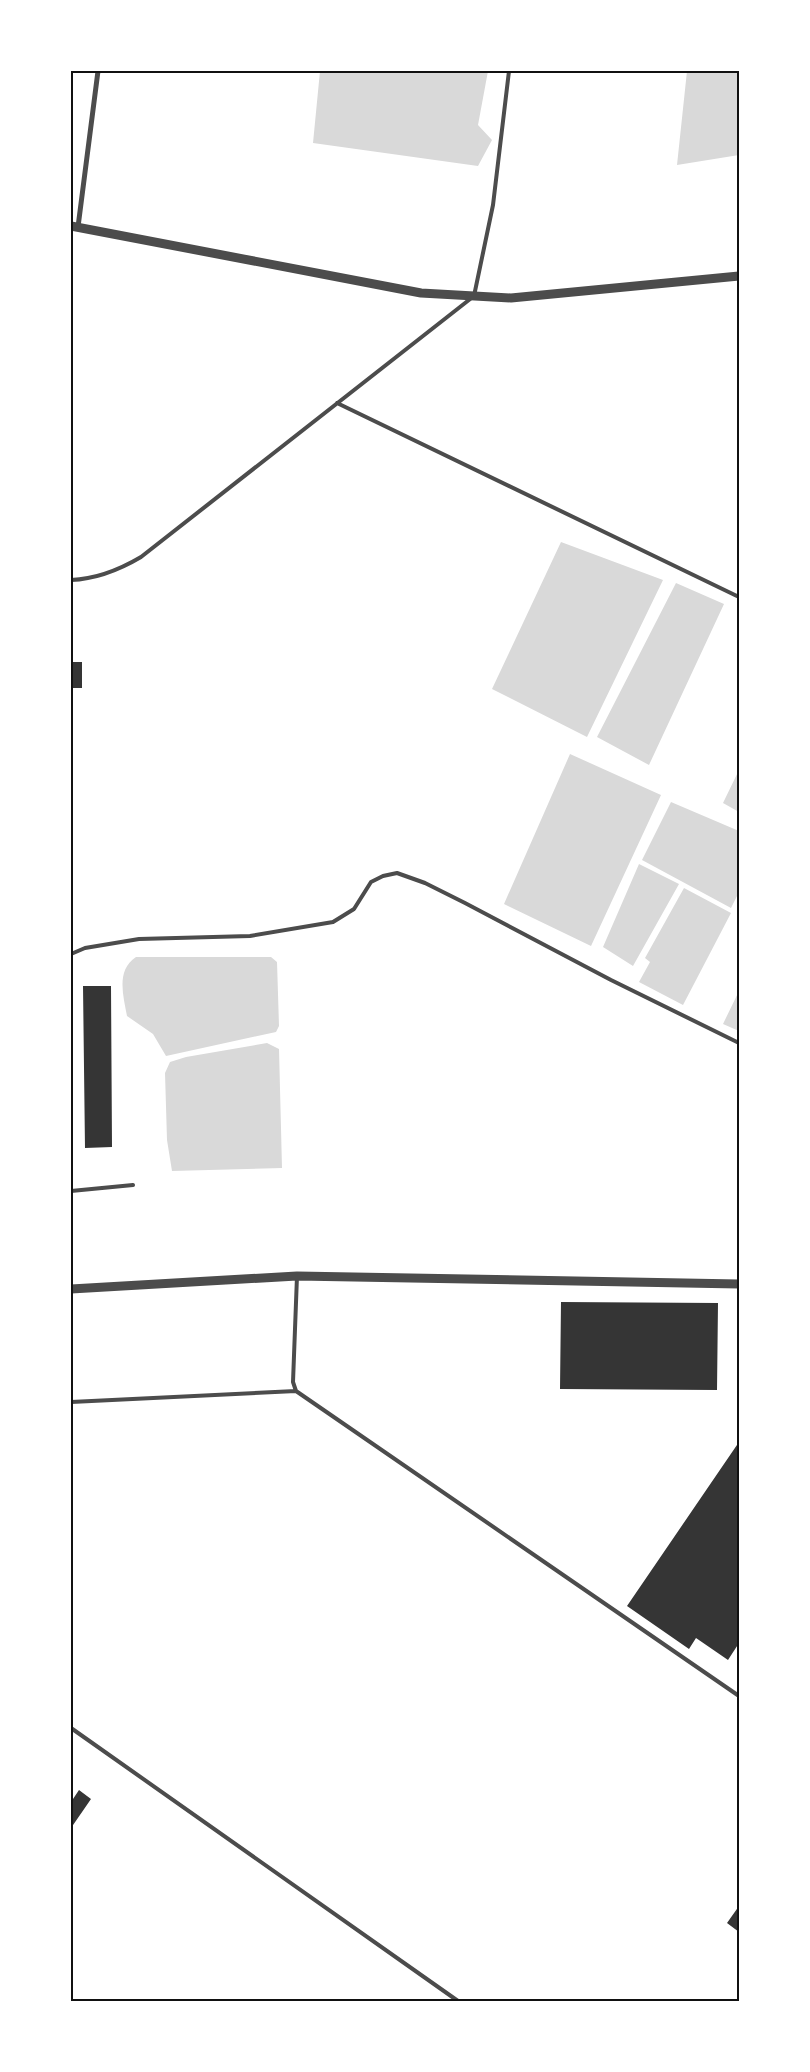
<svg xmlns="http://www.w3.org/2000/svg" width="810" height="2072" font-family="'Golos Text',sans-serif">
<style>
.water{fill:#d9d9d9}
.building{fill:#353535}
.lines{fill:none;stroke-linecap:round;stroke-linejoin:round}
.service{stroke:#4c4c4c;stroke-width:4}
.minor{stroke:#4c4c4c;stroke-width:5}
.tertiary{stroke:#4c4c4c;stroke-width:9}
.neatline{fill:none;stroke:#111;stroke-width:2}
</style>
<rect width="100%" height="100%" fill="#fff"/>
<path class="water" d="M 320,71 L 488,71 L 478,125 L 492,140 L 478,166 L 313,143 Z
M 687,71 L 739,71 L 739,155 L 677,165 Z
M 561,542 L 663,580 L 587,737 L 492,689 Z
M 676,583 L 724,604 L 649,765 L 597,737 Z
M 570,754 L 661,795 L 591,946 L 504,904 Z
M 739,770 L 739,812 L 723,803 Z
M 671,802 L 739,831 L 739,892 L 731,908 L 642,860 Z
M 639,864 L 679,884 L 633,966 L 603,947 Z
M 684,888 L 731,913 L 683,1005 L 639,982 L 650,962 L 645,958 Z
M 136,957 L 271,957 L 277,962 L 279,1026 L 276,1032 L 166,1056 L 153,1034 L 127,1016 C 123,995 116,970 136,957 Z
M 739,991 L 739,1031 L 723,1024 Z
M 267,1043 L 279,1049 L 282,1168 L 172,1171 L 167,1140 L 165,1073 L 170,1062 L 186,1057 Z"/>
<path class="building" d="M 71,662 L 82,662 L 82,688 L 71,688 Z
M 83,986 L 111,986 L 112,1147 L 85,1148 Z
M 561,1302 L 718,1303 L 717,1390 L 560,1389 Z
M 739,1442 L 739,1643 L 728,1660 L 696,1638 L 689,1649 L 627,1606 Z
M 79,1790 L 91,1799 L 71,1828 L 71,1802 Z
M 739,1906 L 739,1932 L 727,1923 Z"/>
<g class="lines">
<path class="service" d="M 337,403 L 739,597
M 71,580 C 97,579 119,570 141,557 L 474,296 L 493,205 L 509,71
M 71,954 L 85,948 L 139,939 L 250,936 L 333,922 L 354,909 L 371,882 L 383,876 L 397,873 L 425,883 L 465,903 L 611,980 L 739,1043
M 71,1191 L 133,1185
M 297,1276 L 293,1382 L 296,1391 L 739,1696
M 71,1402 L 296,1391
M 71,1728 L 458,2001"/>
<path class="minor" d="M 78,227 L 98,71"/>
<path class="tertiary" d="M 71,226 L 421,293 L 511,298 L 739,276
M 71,1289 L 297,1276 L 739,1284"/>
</g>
<rect width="810" height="2072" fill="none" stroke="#ffffff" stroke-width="145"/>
<rect x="72" y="72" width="666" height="1928" class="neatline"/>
</svg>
